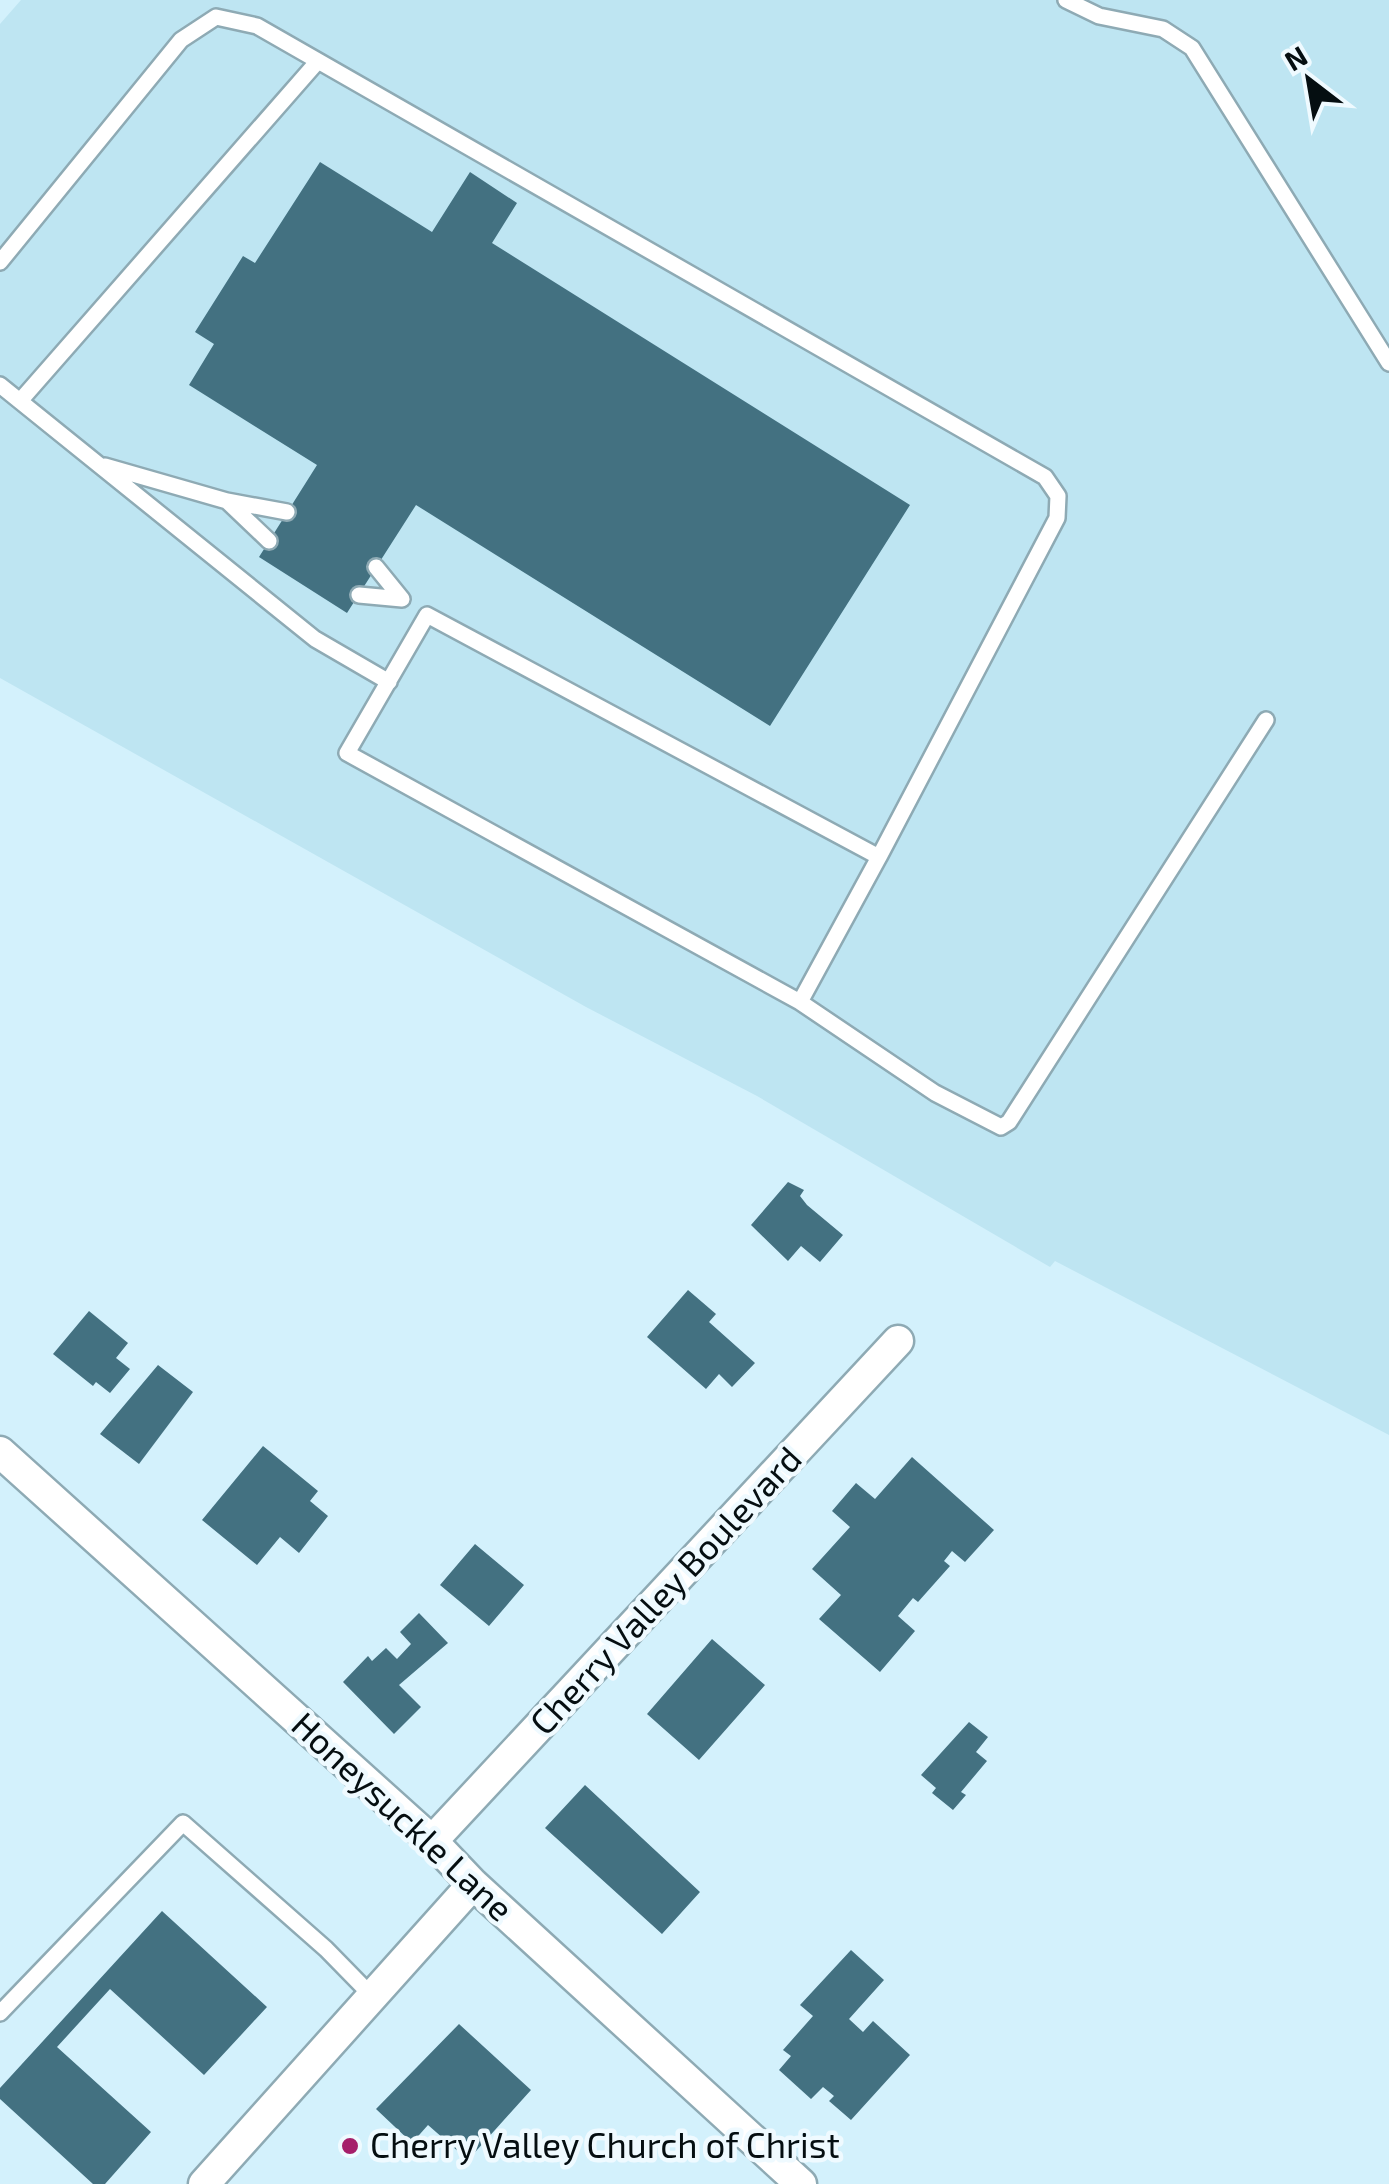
<svg xmlns="http://www.w3.org/2000/svg" width="1389" height="2184" font-family="'Exo 2',sans-serif">
<style>
.built{fill:#bee5f2}
.building{fill:#437181}
.lines{fill:none;stroke-linecap:round;stroke-linejoin:round}
.lane-casing{stroke:#8eaab4;stroke-width:20}
.street-casing{stroke:#8eaab4;stroke-width:35}
.lane{stroke:#fff;stroke-width:15}
.street{stroke:#fff;stroke-width:30}
.poi-dot{fill:#a51f6a;stroke:#effaff;stroke-width:4}
.labels{text-anchor:middle;stroke-width:9;stroke-linejoin:round;paint-order:stroke}
.street-label{font-size:35px;fill:#050e11;stroke:#effaff}
.poi-label{font-size:35px;fill:#050e11;stroke:#effaff;text-anchor:start}
</style>
<rect width="100%" height="100%" fill="#d3f1fc"/>
<path class="built" d="M 21,0 L 1389,0 L 1389,1435 L 1055,1261 L 1050,1267 L 757,1096 L 586,1007 L 0,678 L 0,24 Z"/>
<path class="building" d="M 320,162 L 432,232 L 470,172 L 517,203 L 492,243 L 910,505 L 770,726 L 416,505 L 347,613 L 259,557 L 317,465 L 189,385 L 214,344 L 195,332 L 243,256 L 255,263 Z
M 788,1182 L 804,1190 L 800,1196 L 807,1205 L 843,1235 L 820,1262 L 801,1246 L 788,1261 L 751,1225 Z
M 688,1290 L 716,1314 L 709,1322 L 755,1363 L 732,1387 L 719,1374 L 706,1389 L 647,1337 Z
M 89,1311 L 128,1343 L 116,1358 L 130,1369 L 110,1393 L 96,1382 L 93,1386 L 53,1354 Z
M 158,1365 L 193,1392 L 139,1464 L 100,1434 Z
M 263,1446 L 318,1491 L 310,1501 L 328,1516 L 299,1553 L 280,1537 L 257,1565 L 202,1520 Z
M 912,1457 L 994,1530 L 965,1562 L 952,1551 L 944,1561 L 950,1566 L 918,1602 L 913,1598 L 898,1616 L 915,1631 L 880,1672 L 819,1619 L 841,1595 L 812,1569 L 850,1527 L 832,1511 L 856,1483 L 875,1499 Z
M 475,1544 L 524,1585 L 489,1626 L 440,1585 Z
M 419,1613 L 448,1643 L 399,1685 L 421,1707 L 394,1734 L 343,1682 L 368,1656 L 372,1661 L 386,1648 L 397,1659 L 411,1644 L 400,1632 Z
M 712,1639 L 765,1685 L 699,1760 L 647,1714 Z
M 969,1722 L 988,1737 L 976,1752 L 987,1761 L 961,1792 L 966,1795 L 953,1810 L 932,1793 L 936,1788 L 921,1775 Z
M 585,1785 L 700,1892 L 662,1934 L 545,1828 Z
M 162,1911 L 267,2007 L 204,2075 L 110,1989 L 57,2047 L 151,2132 L 105,2184 L 93,2184 L 0,2099 L 0,2088 Z
M 851,1950 L 884,1980 L 849,2019 L 863,2032 L 873,2021 L 910,2055 L 851,2120 L 829,2101 L 834,2096 L 823,2087 L 811,2099 L 779,2070 L 791,2056 L 783,2050 L 813,2016 L 800,2005 Z
M 459,2024 L 531,2090 L 468,2160 L 428,2125 L 412,2143 L 376,2109 Z"/>
<g class="lines">
<g class="lane-casing">
<path id="lane" d="M 1066,0 L 1099,16 L 1163,29 L 1192,48 L 1389,363
M 0,262 L 181,40 L 216,17 L 257,26 L 1045,477 L 1058,496 L 1057,518 L 879,857 L 427,615 L 347,753 L 800,1002
M 0,385 L 315,639 L 389,682
M 20,401 L 318,61
M 105,466 L 227,501
M 269,541 L 227,501 L 287,512
M 359,595 L 402,599 L 376,567
M 879,857 L 800,1002 L 935,1093 L 1001,1127 L 1009,1122 L 1266,720
M 0,2013 L 183,1823 L 326,1949 L 372,1996"/>
</g>
<g class="street-casing">
<path id="street" d="M 0,1452 L 432,1841 L 473,1884 L 801,2184
M 432,1841 L 898,1341
M 204,2184 L 473,1884"/>
</g>
<use href="#lane" class="lane"/>
<use href="#street" class="street"/>
</g>
<circle class="poi-dot" cx="350" cy="2146" r="10"/>
<g class="labels">
<g class="street-label">
<text transform="translate(666 1591) rotate(-47)" y="12">Cherry Valley Boulevard</text>
<text transform="translate(402 1817) rotate(43)" y="12">Honeysuckle Lane</text>
</g>
<g class="poi-label">
<text x="370" y="2158">Cherry Valley Church of Christ</text>
</g>
</g>
<g transform="translate(1309 80) rotate(329)" stroke="#effaff" stroke-width="8" paint-order="stroke">
<path d="M0-8L18 38L0 25L-18 38Z" fill="#050e11"/>
<text y="-15" font-size="28" font-weight="bold" text-anchor="middle" fill="#050e11">N</text>
</g>
</svg>
